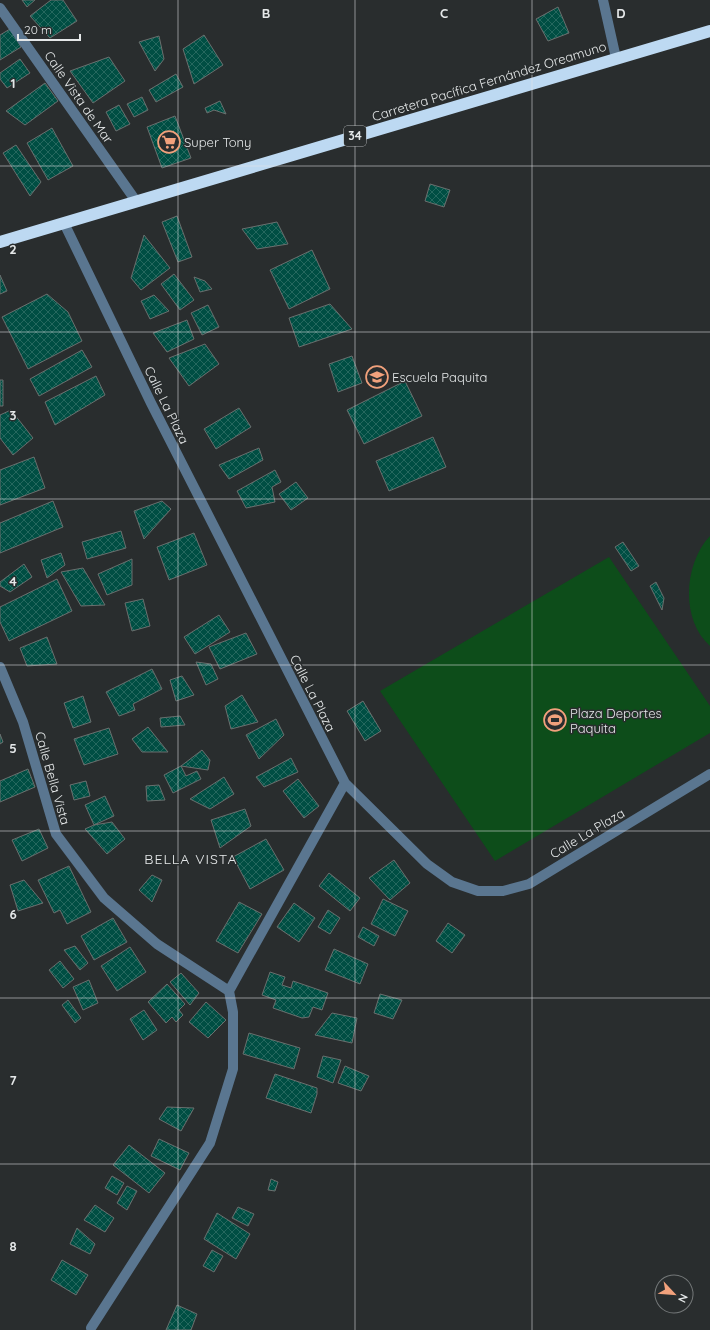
<svg xmlns="http://www.w3.org/2000/svg" width="710" height="1330" font-family="Quicksand,sans-serif">
<style>
.green{fill:#0d4d1a}
.building{fill:url(#building-cross-hatch);stroke:#6a6f6e}
.lines{fill:none;stroke-linecap:round;stroke-linejoin:round}
.minor{stroke:#5a7690;stroke-width:10}
.highway{stroke:#bdd9f2;stroke-width:12}
.grid{fill:none;stroke:#e5e8e9;stroke-width:1;stroke-opacity:0.55}
.labels{text-anchor:middle;stroke-width:3;stroke-linejoin:round;paint-order:stroke}
.shield{fill:#292d2e;stroke:#adb0b1;stroke-width:1}
.shield-label{font-size:12px;font-weight:bold;fill:#e5e8e9}
.street-label{font-size:13px;fill:#e5e8e9;stroke:#292d2e}
.poi-label{font-size:13px;fill:#e5e8e9;stroke:#292d2e;text-anchor:start}
.neighbourhood-label{font-size:14px;letter-spacing:1px;fill:#e5e8e9;stroke:#292d2e}
.grid-label{font-size:13px;text-anchor:middle;font-weight:bold;fill:#e5e8e9;stroke:#292d2e;stroke-width:3;stroke-linejoin:round;paint-order:stroke}
</style>
<defs>
<pattern id="building-cross-hatch" width="8" height="8" patternUnits="userSpaceOnUse"><rect width="8" height="8" fill="#004e43"/><path d="M0 0l8 8M0 8l8-8" fill="none" stroke="#25685e"/></pattern>
</defs>
<rect width="100%" height="100%" fill="#292d2e"/>
<path class="green" d="M 710,536 L 710,646 C 680,620 684,563 710,536 Z
M 609,557 L 710,706 L 710,733 L 495,861 L 380,691 Z"/>
<path class="building" d="M 22,0 L 35,0 L 27,7 Z
M 51,0 L 63,0 L 77,21 L 50,38 L 30,16 Z
M 558,7 L 569,33 L 548,41 L 536,19 Z
M 10,29 L 21,47 L 0,60 L 0,35 Z
M 204,35 L 223,65 L 194,84 L 183,49 Z
M 159,36 L 164,59 L 155,71 L 139,42 Z
M 109,57 L 125,81 L 93,103 L 70,71 Z
M 20,59 L 30,73 L 7,88 L 0,79 L 0,73 Z
M 176,74 L 183,87 L 156,102 L 149,90 Z
M 45,83 L 58,101 L 25,125 L 6,111 Z
M 142,97 L 148,110 L 134,117 L 127,104 Z
M 220,101 L 226,114 L 214,110 L 207,113 L 205,108 Z
M 119,105 L 130,124 L 116,131 L 106,112 Z
M 175,116 L 191,158 L 162,168 L 147,127 Z
M 52,128 L 73,166 L 48,180 L 27,143 Z
M 16,145 L 41,182 L 30,196 L 3,153 Z
M 430,184 L 450,190 L 444,207 L 425,201 Z
M 177,216 L 192,257 L 178,262 L 162,222 Z
M 277,222 L 288,244 L 257,249 L 242,229 Z
M 144,235 L 170,268 L 141,290 L 131,278 Z
M 312,250 L 330,289 L 289,309 L 270,270 Z
M 174,274 L 194,300 L 180,310 L 161,284 Z
M 0,275 L 7,291 L 0,294 Z
M 194,277 L 205,281 L 212,289 L 200,292 Z
M 47,294 L 68,312 L 82,341 L 28,369 L 2,317 Z
M 154,295 L 169,311 L 150,319 L 141,301 Z
M 330,304 L 352,329 L 299,347 L 289,318 Z
M 208,305 L 219,327 L 202,335 L 191,313 Z
M 187,320 L 194,339 L 167,352 L 153,333 Z
M 205,344 L 219,364 L 189,386 L 169,358 Z
M 82,350 L 92,367 L 39,396 L 30,379 Z
M 352,356 L 362,383 L 338,392 L 329,364 Z
M 96,376 L 105,395 L 55,425 L 45,402 Z
M 0,380 L 3,380 L 3,406 L 0,406 Z
M 405,381 L 422,416 L 364,444 L 347,410 Z
M 239,408 L 251,427 L 216,449 L 204,429 Z
M 11,410 L 33,438 L 13,455 L 0,438 L 0,415 Z
M 433,437 L 446,467 L 389,491 L 376,461 Z
M 259,448 L 263,460 L 229,479 L 219,465 Z
M 34,457 L 45,488 L 0,505 L 0,470 Z
M 275,470 L 281,482 L 272,487 L 275,502 L 246,508 L 237,491 Z
M 296,482 L 308,498 L 291,510 L 279,494 Z
M 53,501 L 63,527 L 0,553 L 0,523 Z
M 162,501 L 171,509 L 144,539 L 134,511 Z
M 121,531 L 126,548 L 87,559 L 82,542 Z
M 194,533 L 207,565 L 169,580 L 157,547 Z
M 623,542 L 639,566 L 631,571 L 615,547 Z
M 61,553 L 65,565 L 47,578 L 41,560 Z
M 132,559 L 132,585 L 107,595 L 98,574 Z
M 24,564 L 32,577 L 10,592 L 0,586 L 0,582 Z
M 83,568 L 105,605 L 81,606 L 61,572 Z
M 57,579 L 72,611 L 9,641 L 0,622 L 0,607 Z
M 656,582 L 664,598 L 662,610 L 650,586 Z
M 143,599 L 150,626 L 132,631 L 125,603 Z
M 219,615 L 230,632 L 195,654 L 184,637 Z
M 246,633 L 257,654 L 220,669 L 209,647 Z
M 47,637 L 57,664 L 27,666 L 20,648 Z
M 196,662 L 211,664 L 218,679 L 206,685 Z
M 152,669 L 162,689 L 133,704 L 135,710 L 119,716 L 106,692 Z
M 182,676 L 194,695 L 176,701 L 170,680 Z
M 242,695 L 258,722 L 231,729 L 225,706 Z
M 83,696 L 91,722 L 73,728 L 64,703 Z
M 363,701 L 381,731 L 365,741 L 347,711 Z
M 180,716 L 185,725 L 161,727 L 160,718 Z
M 276,719 L 284,735 L 259,759 L 246,735 Z
M 148,727 L 168,752 L 142,752 L 132,739 Z
M 109,728 L 118,754 L 84,765 L 74,739 Z
M 0,734 L 3,742 L 0,744 Z
M 202,750 L 210,760 L 208,770 L 181,766 Z
M 291,758 L 298,772 L 264,787 L 256,777 Z
M 181,766 L 186,776 L 197,771 L 201,779 L 173,793 L 164,775 Z
M 28,769 L 35,787 L 0,802 L 0,781 Z
M 224,777 L 234,794 L 210,809 L 190,799 Z
M 298,779 L 319,806 L 304,818 L 283,791 Z
M 86,781 L 90,796 L 74,800 L 70,785 Z
M 159,785 L 165,800 L 147,801 L 146,786 Z
M 105,796 L 114,816 L 94,825 L 85,805 Z
M 245,809 L 251,826 L 220,848 L 211,820 Z
M 112,822 L 125,839 L 107,854 L 85,829 L 94,825 Z
M 39,829 L 48,848 L 22,861 L 12,840 Z
M 266,839 L 284,870 L 250,889 L 233,857 Z
M 394,860 L 410,883 L 390,900 L 369,878 Z
M 69,866 L 91,912 L 67,924 L 60,910 L 54,913 L 38,880 Z
M 329,873 L 360,898 L 350,911 L 319,886 Z
M 152,875 L 162,880 L 152,902 L 139,890 Z
M 24,880 L 43,903 L 18,911 L 10,885 Z
M 383,899 L 408,911 L 395,936 L 371,924 Z
M 239,902 L 262,914 L 238,953 L 216,941 Z
M 294,903 L 315,918 L 299,942 L 277,927 Z
M 328,910 L 340,918 L 330,934 L 318,927 Z
M 113,918 L 127,942 L 94,960 L 81,936 Z
M 448,923 L 465,935 L 452,953 L 436,941 Z
M 363,927 L 379,936 L 374,946 L 358,937 Z
M 75,946 L 88,963 L 80,970 L 64,950 Z
M 130,947 L 146,972 L 117,991 L 101,966 Z
M 334,949 L 368,964 L 360,984 L 325,970 Z
M 60,961 L 74,979 L 63,988 L 49,970 Z
M 270,972 L 285,977 L 282,985 L 291,988 L 293,981 L 328,993 L 322,1010 L 313,1007 L 309,1017 L 302,1018 L 273,1008 L 276,1000 L 262,995 Z
M 181,973 L 199,993 L 190,1005 L 170,982 Z
M 89,980 L 98,1003 L 83,1010 L 73,987 Z
M 167,984 L 185,1004 L 179,1010 L 183,1015 L 176,1022 L 172,1017 L 166,1023 L 148,1002 Z
M 380,994 L 402,1000 L 393,1019 L 374,1013 Z
M 68,1000 L 81,1018 L 75,1023 L 62,1005 Z
M 206,1002 L 226,1020 L 208,1038 L 189,1022 Z
M 144,1010 L 157,1030 L 143,1040 L 130,1019 Z
M 332,1013 L 357,1018 L 352,1043 L 315,1035 Z
M 249,1033 L 300,1048 L 294,1069 L 243,1054 Z
M 323,1056 L 341,1060 L 333,1083 L 317,1077 Z
M 345,1066 L 369,1076 L 361,1091 L 338,1083 Z
M 275,1074 L 317,1088 L 317,1094 L 311,1113 L 266,1098 Z
M 167,1107 L 194,1108 L 181,1131 L 159,1119 Z
M 159,1139 L 189,1153 L 180,1170 L 151,1156 Z
M 129,1145 L 165,1173 L 149,1193 L 113,1165 Z
M 112,1176 L 124,1183 L 117,1195 L 105,1188 Z
M 271,1179 L 278,1182 L 275,1191 L 268,1190 Z
M 127,1186 L 137,1191 L 127,1210 L 117,1203 Z
M 95,1205 L 114,1218 L 105,1232 L 84,1220 Z
M 238,1207 L 254,1214 L 248,1226 L 232,1218 Z
M 217,1213 L 250,1234 L 236,1259 L 204,1239 Z
M 77,1228 L 95,1244 L 90,1254 L 70,1244 Z
M 212,1250 L 223,1256 L 214,1272 L 203,1266 Z
M 62,1260 L 88,1275 L 76,1295 L 51,1280 Z
M 177,1305 L 197,1314 L 191,1330 L 166,1330 Z"/>
<g class="lines">
<path class="minor" d="M 603,0 L 616,58
M 0,8 L 136,201
M 64,223 L 151,403 L 345,783 L 427,864 L 452,882 L 478,891 L 503,891 L 529,884 L 710,774
M 0,667 L 23,722 L 56,834 L 104,898 L 157,944 L 229,991
M 91,1328 L 210,1143 L 233,1069 L 233,1012 L 229,991 L 345,783"/>
<path class="highway" d="M 0,242 L 710,31"/>
</g>
<path class="grid" d="M 178,0 L 178,1330M 355,0 L 355,1330M 532,0 L 532,1330M 0,166 L 710,166M 0,332 L 710,332M 0,499 L 710,499M 0,665 L 710,665M 0,831 L 710,831M 0,998 L 710,998M 0,1164 L 710,1164"/>
<defs>
<g id="supermarket-ring" transform="scale(1.15)"><circle r="9.5" fill="#292d2e" stroke="#f1a17c" stroke-width="1.5"/><path d="M-6-5.5h2.5l.6 2H6L4.5 2H-2.5L-4.4-4H-6ZM-1.5 3.2a1.3 1.3 0 1 0 .1 0ZM3 3.2a1.3 1.3 0 1 0 .1 0Z" fill="#f1a17c"/></g>
<g id="school-ring" transform="scale(1.15)"><circle r="9.5" fill="#292d2e" stroke="#f1a17c" stroke-width="1.5"/><path d="M0-5L7-2L0 1L-7-2ZM-4 1L0 2.5L4 1V4Q0 6-4 4Z" fill="#f1a17c"/></g>
<g id="stadium-ring" transform="scale(1.15)"><circle r="9.5" fill="#292d2e" stroke="#f1a17c" stroke-width="1.5"/><path d="M0-5a6.5 5 0 1 0 0 10a6.5 5 0 1 0 0-10ZM-3.5-1.8h7v3.6h-7Z" fill="#f1a17c"/></g>
</defs>
<g fill-rule="evenodd">
<use href="#supermarket-ring" x="169" y="142"/>
<use href="#school-ring" x="377" y="377"/>
<use href="#stadium-ring" x="555" y="720"/>
</g>
<g class="labels">
<rect class="shield" x="344" y="126" width="22" height="20" rx="3"/>
<g class="shield-label">
<text x="355" y="140">34</text>
</g>
<g class="street-label">
<text transform="translate(489 81) rotate(-17)" y="5">Carretera Pacífica Fernández Oreamuno</text>
<text transform="translate(79 97) rotate(55)" y="5">Calle Vista de Mar</text>
<text transform="translate(167 405) rotate(64)" y="5">Calle La Plaza</text>
<text transform="translate(313 693) rotate(63)" y="5">Calle La Plaza</text>
<text transform="translate(53 778) rotate(74)" y="5">Calle Bella Vista</text>
<text transform="translate(587 833) rotate(-31)" y="5">Calle La Plaza</text>
</g>
<g class="poi-label">
<text x="184" y="147">Super Tony</text>
<text x="392" y="382">Escuela Paquita</text>
<text x="570" y="718">Plaza Deportes<tspan x="570" dy="15">Paquita</tspan></text>
</g>
<g class="neighbourhood-label">
<text x="191" y="864">BELLA VISTA</text>
</g>
</g>
<g class="grid-label">
<text x="266" y="18">B</text>
<text x="444" y="18">C</text>
<text x="621" y="18">D</text>
<text x="13" y="88">1</text>
<text x="13" y="254">2</text>
<text x="13" y="420">3</text>
<text x="13" y="586">4</text>
<text x="13" y="753">5</text>
<text x="13" y="919">6</text>
<text x="13" y="1085">7</text>
<text x="13" y="1251">8</text>
</g>
<g transform="translate(674 1294) rotate(116)"><circle r="19" fill="#292d2e" stroke="#747879"/>
<path d="M0-3L7 15L0 10L-7 15Z" fill="#f1a17c"/>
<text y="-6" font-size="11" font-weight="bold" text-anchor="middle" fill="#e5e8e9">N</text>
</g>
<path d="M18 34v6h62v-6" fill="none" stroke="#e5e8e9" stroke-width="2"/>
<text x="24" y="34" font-size="12" fill="#e5e8e9" stroke="#292d2e" stroke-width="3" paint-order="stroke">20 m</text>
</svg>
